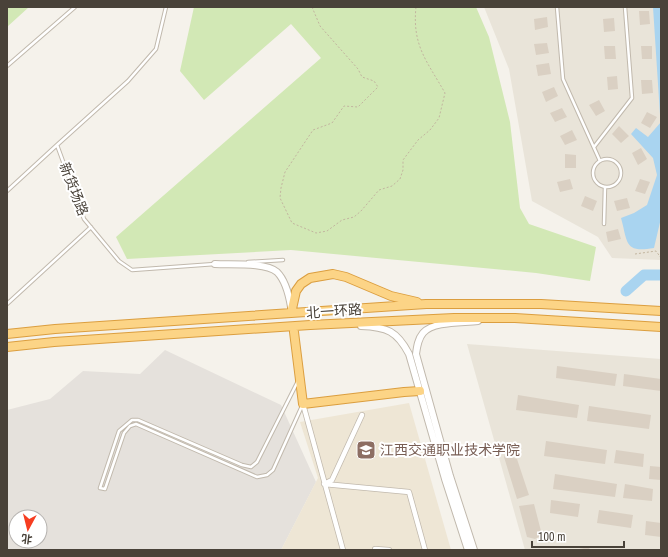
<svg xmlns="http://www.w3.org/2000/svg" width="668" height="557" font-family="'Archivo Narrow','Noto Sans SC',sans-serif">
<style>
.residential{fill:#e9e4d9}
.industrial{fill:#e5e1dc;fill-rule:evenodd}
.education{fill:#eee6d5}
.green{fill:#d2e8b5}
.water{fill:#a9d4f0}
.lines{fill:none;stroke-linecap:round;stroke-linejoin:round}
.river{stroke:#a9d4f0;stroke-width:11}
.building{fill:#dad0c3}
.service-casing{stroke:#c1b9ad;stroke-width:4.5}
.minor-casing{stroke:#c1b9ad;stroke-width:6}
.tertiary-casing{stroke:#c1b9ad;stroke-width:8}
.trunk-casing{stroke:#db9e3f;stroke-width:10}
.path{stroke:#c2b59f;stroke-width:1;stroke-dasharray:2 2;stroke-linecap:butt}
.service{stroke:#fff;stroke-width:2.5}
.minor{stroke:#fff;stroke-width:4.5}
.tertiary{stroke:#fff;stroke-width:6}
.trunk{stroke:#fcd486;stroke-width:8}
.labels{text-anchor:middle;stroke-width:4;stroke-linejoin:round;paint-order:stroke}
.street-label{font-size:14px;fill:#494239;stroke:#fff}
.education-label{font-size:14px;fill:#785e54;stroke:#fff;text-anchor:start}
</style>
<rect width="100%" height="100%" fill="#f5f2eb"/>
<path class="residential" d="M 484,7 L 661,7 L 661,260 L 612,258 L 598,237 L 532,201 L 509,69 Z
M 467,344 L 661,359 L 661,550 L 525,550 Z"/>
<path class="industrial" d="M 165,350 L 281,405 L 316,482 L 281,550 L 7,550 L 7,410 L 50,399 L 83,371 L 140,374 ZM 16,517 L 40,517 L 40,541 L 16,541 Z"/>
<path class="education" d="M 409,403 L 451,550 L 281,550 L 318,478 L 300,422 Z"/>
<path class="green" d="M 7,7 L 29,7 L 7,27 Z
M 194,7 L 476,7 L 489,37 L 510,122 L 520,208 L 529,224 L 596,247 L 590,281 L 536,273 L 291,250 L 127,259 L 116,237 L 321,58 L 291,24 L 204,100 L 180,71 Z"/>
<path class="water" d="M 653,7 L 661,7 L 661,116 L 660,115 Z
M 661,122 L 661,218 L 654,248 C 624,253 628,243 621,218 L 634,213 L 647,205 L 657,175 L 653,158 L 631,134 L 636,128 L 648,137 Z"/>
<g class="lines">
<path class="river" d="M 626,291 L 644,275 L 661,275"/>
</g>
<path class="building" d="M 639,11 L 649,11 L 650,24 L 640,25 Z
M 547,17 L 548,27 L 535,30 L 534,19 Z
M 614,18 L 615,31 L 604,32 L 603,19 Z
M 547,43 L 549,53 L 536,55 L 534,44 Z
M 604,46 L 615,46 L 616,59 L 605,59 Z
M 641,46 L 652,46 L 652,59 L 642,59 Z
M 549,63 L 551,74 L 538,76 L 536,65 Z
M 617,76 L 618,89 L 608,90 L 607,77 Z
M 641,80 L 652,80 L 653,93 L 642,94 Z
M 554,87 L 558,96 L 546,102 L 542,92 Z
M 599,100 L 605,111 L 596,116 L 589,105 Z
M 562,108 L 567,117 L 555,122 L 550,113 Z
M 647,112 L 657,117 L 650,128 L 641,123 Z
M 619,126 L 629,136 L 621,143 L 612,134 Z
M 572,130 L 577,140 L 565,145 L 560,136 Z
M 641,148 L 647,159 L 638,165 L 632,153 Z
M 565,154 L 576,155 L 576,168 L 565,168 Z
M 570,179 L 573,189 L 560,192 L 557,182 Z
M 640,179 L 650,182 L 645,194 L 635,191 Z
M 585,196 L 597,201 L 593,211 L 581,206 Z
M 627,198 L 630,208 L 617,211 L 614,201 Z
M 618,229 L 621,239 L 608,242 L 606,232 Z
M 557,366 L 617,374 L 615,386 L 556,378 Z
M 624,374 L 661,379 L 661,391 L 623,386 Z
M 518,395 L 579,405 L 577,418 L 516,410 Z
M 589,406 L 651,415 L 649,429 L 587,421 Z
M 546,441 L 607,450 L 605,464 L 544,456 Z
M 616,450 L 644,454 L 643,467 L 614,463 Z
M 505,455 L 517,459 L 529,495 L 517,499 L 504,457 Z
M 650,466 L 661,467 L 661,480 L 649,479 Z
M 555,474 L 617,484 L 615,497 L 553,489 Z
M 625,484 L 653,489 L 652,501 L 623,498 Z
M 551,500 L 580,504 L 578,517 L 550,513 Z
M 534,504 L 542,535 L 535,539 L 527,537 L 519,506 Z
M 599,510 L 633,515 L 631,528 L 597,523 Z
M 646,521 L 661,523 L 661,537 L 645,535 Z
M 589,547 L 590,550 L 579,550 L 579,549 Z"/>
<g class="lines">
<g class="service-casing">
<path id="service" d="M 166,7 L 156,49 L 128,81 L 57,145 L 84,219 L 119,261 L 132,270 L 215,264
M 557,7 L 563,79 L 600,161
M 7,66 L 75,7
M 594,147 L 632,98 L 625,7
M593 173a14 14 0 1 1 28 0a14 14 0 1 1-28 0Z
M 7,191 L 57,145
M 604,224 L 605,187
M 248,262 L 283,260
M 7,304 L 91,227
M 298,381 L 257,462 L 251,467 L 242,465 L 138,420 L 132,420 L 119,431 L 100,488 L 105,489 L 124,433 L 130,426 L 136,424 L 257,477 L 267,475 L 273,470 L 302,406"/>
</g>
<g class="minor-casing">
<path id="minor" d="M 303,404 L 343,550
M 362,415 L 332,480 L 324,484 L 409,492 L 425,550
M 375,550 L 375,549 L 389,550"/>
</g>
<g class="tertiary-casing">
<path id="tertiary" d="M 215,264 C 231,265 265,262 277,272 C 286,281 289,295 291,307
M 361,326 C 387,327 397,331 409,354 L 445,479 L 468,550
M 474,550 L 450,476 L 416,354 C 417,346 418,339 423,333 C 433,321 463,323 478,321"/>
</g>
<g class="trunk-casing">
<path id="trunk" d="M 292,309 L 296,291 L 301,284 L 310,278 L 333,274 L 346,277 L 391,296 L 417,302
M 294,332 L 303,404 L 404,392 L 420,391
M 7,334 L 55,329 L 426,304 L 541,304 L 661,311
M 7,347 L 54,342 L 310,325 L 454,318 L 515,318 L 661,327"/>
</g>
<path class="path" d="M 312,7 L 320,26 L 358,69 L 362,77 L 374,81 L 378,87 L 358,107 L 344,106 L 332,123 L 313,130 L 285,172 L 281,188 L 280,198 L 292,223 L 316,233 L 327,231 L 342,220 L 354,217 L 361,211 L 379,190 L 392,186 L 400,179 L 403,170 L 403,160 L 418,140 L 430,130 L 439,118 L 445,93 C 427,61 412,46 416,7
M 635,254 L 656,251 L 661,258"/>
<use href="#service" class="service"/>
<use href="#minor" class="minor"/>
<use href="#tertiary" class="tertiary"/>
<use href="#trunk" class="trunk"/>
</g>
<defs>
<g id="university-square" transform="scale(1)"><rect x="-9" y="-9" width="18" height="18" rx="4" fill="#8d6e63" stroke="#fff"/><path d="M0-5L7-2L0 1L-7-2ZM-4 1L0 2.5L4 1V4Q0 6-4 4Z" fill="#fff"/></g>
</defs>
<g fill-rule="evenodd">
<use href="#university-square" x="366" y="450"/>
</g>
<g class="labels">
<g class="street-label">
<text transform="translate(74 189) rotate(69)" y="5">新货场路</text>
<text transform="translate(334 311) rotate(-4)" y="5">北一环路</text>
</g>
<g class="education-label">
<text x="380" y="455">江西交通职业技术学院</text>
</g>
</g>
<rect width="668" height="557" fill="none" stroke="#494239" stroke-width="16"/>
<g transform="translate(28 529) rotate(187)"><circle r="19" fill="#ffffff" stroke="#b6b3b0"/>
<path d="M0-3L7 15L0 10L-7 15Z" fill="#f63d21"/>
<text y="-6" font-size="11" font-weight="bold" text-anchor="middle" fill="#494239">北</text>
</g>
<path d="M532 541v6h92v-6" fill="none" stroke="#494239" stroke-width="2"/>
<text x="538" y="541" font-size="12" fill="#494239" stroke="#ffffff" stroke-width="3" paint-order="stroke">100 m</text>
</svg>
